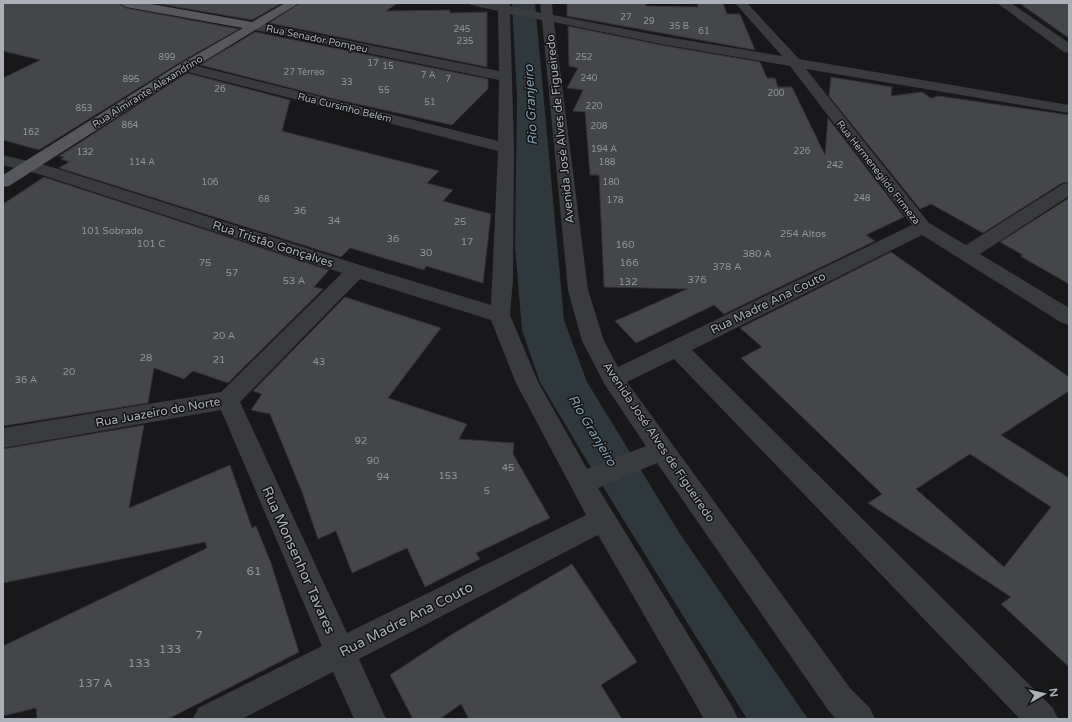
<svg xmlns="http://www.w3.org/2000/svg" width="1072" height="722" font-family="'Varela Round',sans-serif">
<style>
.water{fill:#2f383d}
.building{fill:#45464a;stroke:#323236;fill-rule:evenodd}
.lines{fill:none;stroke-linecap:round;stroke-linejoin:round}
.minor{fill:#393b3f;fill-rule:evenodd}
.major{fill:#56585d;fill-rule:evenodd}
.labels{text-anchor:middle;stroke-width:3;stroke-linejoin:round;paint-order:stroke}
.far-number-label{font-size:9px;fill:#92969d}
.far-street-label{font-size:10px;fill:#abb0b9;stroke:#131315}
.number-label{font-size:10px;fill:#92969d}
.street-label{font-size:12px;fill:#abb0b9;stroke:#131315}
.near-number-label{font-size:12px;fill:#92969d}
.water-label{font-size:13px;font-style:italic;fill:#859fb1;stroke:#131315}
.near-street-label{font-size:14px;fill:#abb0b9;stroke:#131315}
</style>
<rect width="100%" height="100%" fill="#18181a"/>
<path class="water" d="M 512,3 L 535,3 L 564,320 L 587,382 L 680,534 L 808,719 L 747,719 L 584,456 L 540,382 L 522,330 L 515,247 L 517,96 Z"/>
<path class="building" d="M 3,3 L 119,3 L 126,8 L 239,29 L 179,63 L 39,150 L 3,140 L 3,78 L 40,60 L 3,51 Z
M 154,3 L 282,3 L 252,20 Z
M 300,3 L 398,3 L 386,11 L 450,10 L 450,13 L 487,12 L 487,67 L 269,23 Z
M 567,3 L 645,3 L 646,6 L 698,7 L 697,3 L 723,3 L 727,14 L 740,14 L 755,50 L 567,16 Z
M 1019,3 L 1069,3 L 1069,38 Z
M 568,26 L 661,45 L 760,62 L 767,78 L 775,78 L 778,87 L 792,87 L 825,155 L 828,118 L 904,217 L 866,235 L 875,241 L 724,314 L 714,305 L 636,343 L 615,321 L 687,289 L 604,287 L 599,175 L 590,175 L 585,112 L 573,111 L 583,90 L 567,88 L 578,68 L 569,66 Z
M 255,32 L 488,79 L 488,89 L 452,125 L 334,99 L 200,65 Z
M 187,73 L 290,100 L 282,131 L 439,171 L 427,183 L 453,190 L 443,201 L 491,214 L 483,283 L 426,266 L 424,270 L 350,248 L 341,257 L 59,168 L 69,162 L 61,159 L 64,157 L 59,156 Z
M 831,77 L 892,87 L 891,96 L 922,92 L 931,98 L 939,96 L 1069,115 L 1069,182 L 1062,183 L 983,233 L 931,204 L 920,209 L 829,96 Z
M 44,177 L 329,270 L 314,287 L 323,289 L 228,383 L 193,371 L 184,379 L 154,368 L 148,403 L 3,426 L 3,204 Z
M 1069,198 L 1069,284 L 1020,256 L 1023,255 L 1000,242 Z
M 891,252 L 1069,377 L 1069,391 L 1001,435 L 1069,478 L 1069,667 L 1001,604 L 1011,597 L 868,503 L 882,494 L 741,358 L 762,347 L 740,328 ZM 970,454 L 1051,507 L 1004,567 L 916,489 Z
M 345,297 L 441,328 L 388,398 L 467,424 L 459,439 L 514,443 L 513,454 L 550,518 L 476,553 L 480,559 L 425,587 L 407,548 L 352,573 L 336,531 L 318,539 L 302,492 L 270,414 L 251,410 L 262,394 L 253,391 Z
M 144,425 L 129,508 L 230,465 L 252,528 L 256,526 L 271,563 L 299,652 L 168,719 L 37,719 L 36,708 L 3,716 L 3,646 L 207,548 L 205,542 L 3,583 L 3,449 Z
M 572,564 L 637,662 L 601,685 L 622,719 L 469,719 L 461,704 L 440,719 L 413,719 L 390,675 L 454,633 Z"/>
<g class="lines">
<path class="minor" d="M 469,3 L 510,3 L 510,6 L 541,13 L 540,3 L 552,3 L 553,15 L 661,36 L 782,56 L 735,3 L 747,3 L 799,59 L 1069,105 L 1069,113 L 806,69 L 929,223 L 966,245 L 1063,184 L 1069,183 L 1069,196 L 980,254 L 1069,308 L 1069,325 L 1062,323 L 922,235 L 692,350 L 1053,708 L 1058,719 L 1020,719 L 674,359 L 627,382 L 850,688 L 870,708 L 875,719 L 836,719 L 828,710 L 657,463 L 598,488 L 733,708 L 738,719 L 704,719 L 598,535 L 359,659 L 386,719 L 354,719 L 333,672 L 242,719 L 193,719 L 198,708 L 322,646 L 221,410 L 3,448 L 3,428 L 221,392 L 342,273 L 42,175 L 3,165 L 3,155 L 52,167 L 363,266 L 491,305 L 498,151 L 180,70 L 178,67 L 180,64 L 185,63 L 498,141 L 499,80 L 255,30 L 249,26 L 255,22 L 499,71 L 498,11 L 471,5 ZM 510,14 L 542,20 L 568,290 L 582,341 L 605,385 L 646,446 L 587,469 L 538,382 L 510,315 L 513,279 L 514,148 ZM 554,22 L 661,44 L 790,66 L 912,225 L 618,367 L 604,341 L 588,290 ZM 360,279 L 491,320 L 516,383 L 586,515 L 347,633 L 240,402 Z
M 997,3 L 1011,3 L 1069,43 L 1069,53 L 1064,52 Z"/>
<path class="major" d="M 120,3 L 146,3 L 252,22 L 285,3 L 299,3 L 190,70 L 9,186 L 3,187 L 3,175 L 180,64 L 243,28 L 126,7 Z"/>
</g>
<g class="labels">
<g class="far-number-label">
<text x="626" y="20">27</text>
<text x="649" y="24">29</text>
<text x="679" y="29">35 B</text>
<text x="462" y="32">245</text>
<text x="704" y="34">61</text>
<text x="465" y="44">235</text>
<text x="167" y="60">899</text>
<text x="584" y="60">252</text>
<text x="373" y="66">17</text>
<text x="388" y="69">15</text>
<text x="304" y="75">27 Térreo</text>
<text x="428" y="78">7 A</text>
<text x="589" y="81">240</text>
<text x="131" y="82">895</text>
<text x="448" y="82">7</text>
<text x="347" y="85">33</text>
<text x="220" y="92">26</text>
<text x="384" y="93">55</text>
<text x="776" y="96">200</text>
<text x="430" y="105">51</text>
<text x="594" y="109">220</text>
<text x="84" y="111">853</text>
<text x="130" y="128">864</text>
<text x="599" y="129">208</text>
<text x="31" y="135">162</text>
<text x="604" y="152">194 A</text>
<text x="802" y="154">226</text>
<text x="85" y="155">132</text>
<text x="142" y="165">114 A</text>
<text x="607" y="165">188</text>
<text x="835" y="168">242</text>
<text x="210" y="185">106</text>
<text x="611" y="185">180</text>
<text x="862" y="201">248</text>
<text x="264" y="202">68</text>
<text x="615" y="203">178</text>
</g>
<g class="far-street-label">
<text transform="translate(317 38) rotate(12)" y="4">Rua Senador Pompeu</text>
<text transform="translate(147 91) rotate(-32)" y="4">Rua Almirante Alexandrino</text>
<text transform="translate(345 107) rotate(14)" y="4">Rua Cursinho Belém</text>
<text transform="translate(879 172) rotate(52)" y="4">Rua Hermenegildo Firmeza</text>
</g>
<g class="number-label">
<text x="300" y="214">36</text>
<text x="334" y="224">34</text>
<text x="460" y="225">25</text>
<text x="112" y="234">101 Sobrado</text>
<text x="803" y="237">254 Altos</text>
<text x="393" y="242">36</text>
<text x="467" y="245">17</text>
<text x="151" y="247">101 C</text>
<text x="625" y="248">160</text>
<text x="426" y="256">30</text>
<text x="757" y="257">380 A</text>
<text x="205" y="266">75</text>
<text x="629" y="266">166</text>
<text x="727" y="270">378 A</text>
<text x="232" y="276">57</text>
<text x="697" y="283">376</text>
<text x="294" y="284">53 A</text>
<text x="628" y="285">132</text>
<text x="224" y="339">20 A</text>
<text x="146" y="361">28</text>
<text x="219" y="363">21</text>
<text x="319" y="365">43</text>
<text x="69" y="375">20</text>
<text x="26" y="383">36 A</text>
<text x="361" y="444">92</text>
<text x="373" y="464">90</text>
<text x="508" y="471">45</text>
<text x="448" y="479">153</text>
<text x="383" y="480">94</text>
<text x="487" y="494">5</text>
</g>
<g class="street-label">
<text transform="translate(560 129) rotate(-96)" y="4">Avenida José Alves de Figueiredo</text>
<text transform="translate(273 244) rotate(18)" y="4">Rua Tristão Gonçalves</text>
<text transform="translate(768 303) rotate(-26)" y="4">Rua Madre Ana Couto</text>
<text transform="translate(158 412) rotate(-10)" y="4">Rua Juazeiro do Norte</text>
<text transform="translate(659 442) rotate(56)" y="4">Avenida José Alves de Figueiredo</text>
</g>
<g class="near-number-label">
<text x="254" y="575">61</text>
<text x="199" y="639">7</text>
<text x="170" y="653">133</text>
<text x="139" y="667">133</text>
<text x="95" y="687">137 A</text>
</g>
<g class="water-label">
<text transform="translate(530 105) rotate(-93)" y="5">Rio Granjeiro</text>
<text transform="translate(593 430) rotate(59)" y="5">Rio Granjeiro</text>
</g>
<g class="near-street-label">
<text transform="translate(299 560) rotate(66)" y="5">Rua Monsenhor Tavares</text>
<text transform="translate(406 619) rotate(-27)" y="5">Rua Madre Ana Couto</text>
</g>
</g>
<rect width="1072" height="722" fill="none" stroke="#abb0b9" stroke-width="8"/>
<g transform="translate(1044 694) rotate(82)" stroke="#131315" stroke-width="3" paint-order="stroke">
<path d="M0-3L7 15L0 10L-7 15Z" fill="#abb0b9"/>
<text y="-6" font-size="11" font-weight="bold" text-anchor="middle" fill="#abb0b9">N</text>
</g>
</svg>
